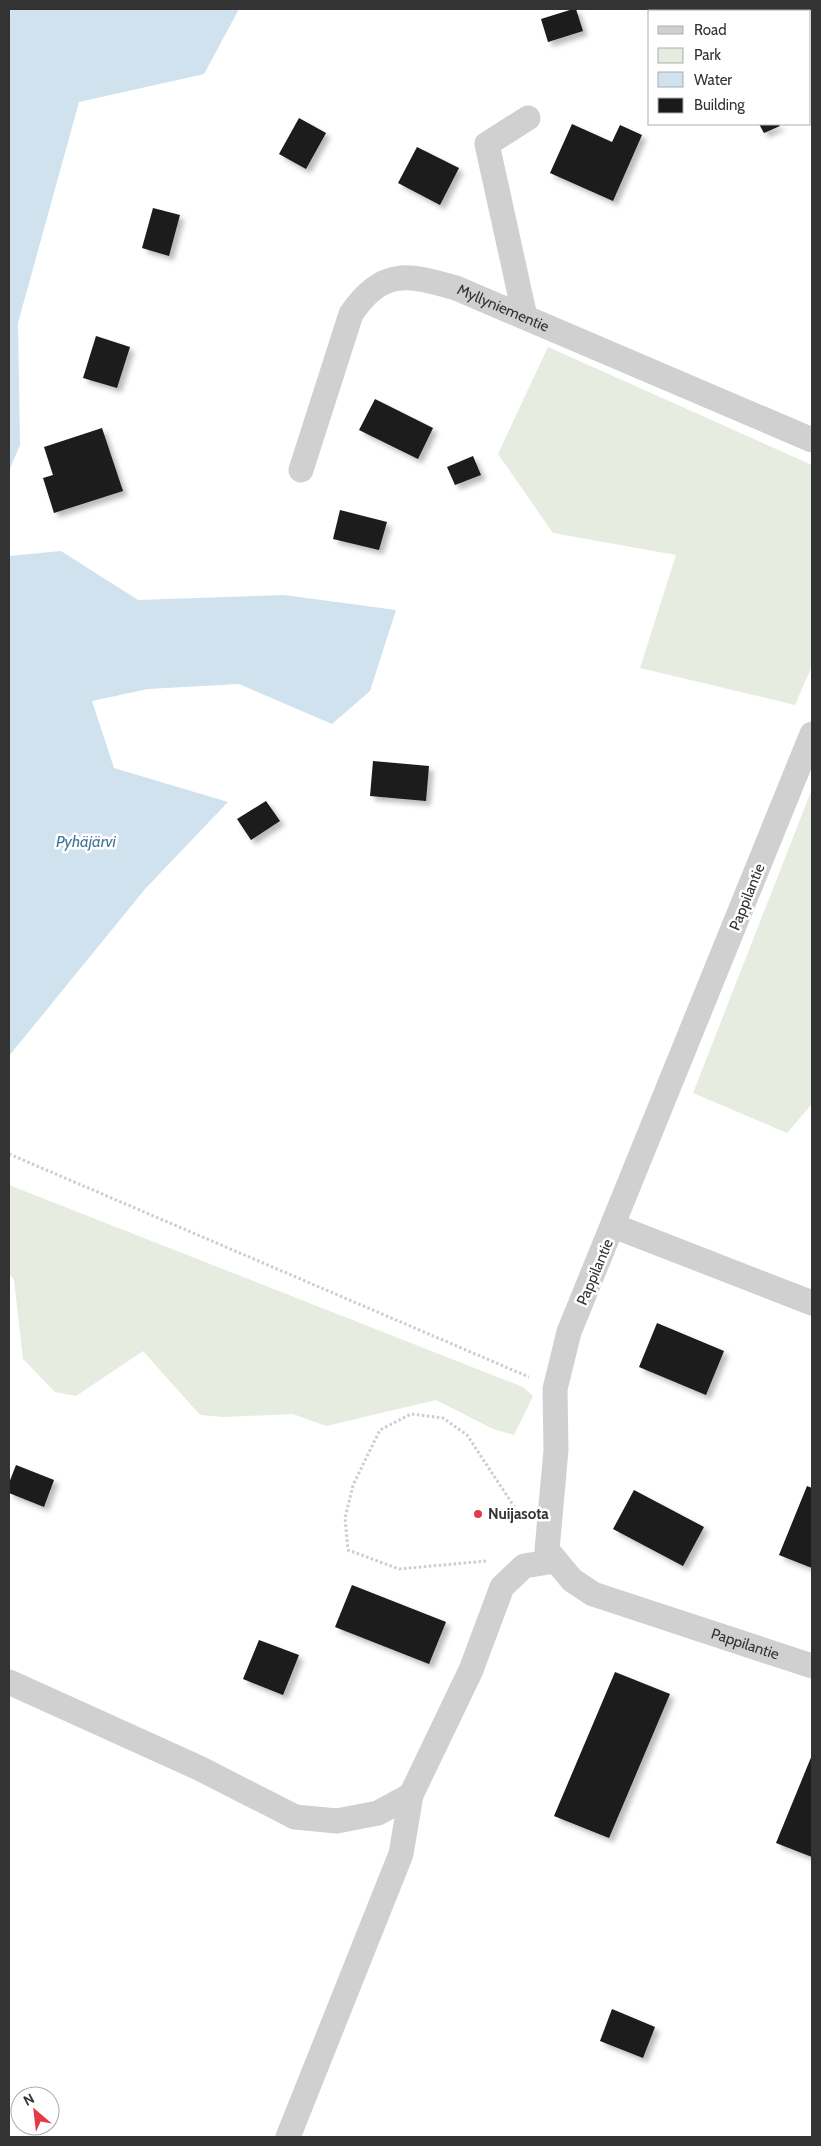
<svg xmlns="http://www.w3.org/2000/svg" width="821" height="2146" font-family="Cabin,sans-serif">
<style>
.green{fill:#e6ecdf}
.water{fill:#cfe2ee}
.building{fill:#1a1a1a;filter:url(#shadow)}
.lines{fill:none;stroke-linecap:round;stroke-linejoin:round}
.path{stroke:#cdcdcd;stroke-width:3;stroke-dasharray:2.5 2.5;stroke-linecap:butt}
.minor{stroke:#d0d0d0;stroke-width:25}
.poi-dot{fill:#e63946;stroke:#fff;stroke-width:2}
.labels{text-anchor:middle;stroke-width:5;stroke-linejoin:round;paint-order:stroke}
.street-label{font-size:15px;fill:#333;stroke:#fff}
.poi-label{font-size:15px;font-weight:bold;fill:#333;stroke:#fff;text-anchor:start}
.water-label{font-size:16px;font-style:italic;fill:#3f7597;stroke:#fff}
</style>
<defs>
<filter id="shadow"><feDropShadow dx="4.5" dy="4.5" stdDeviation="2.5" flood-color="#0004"/></filter>
</defs>
<rect width="100%" height="100%" fill="#fff"/>
<path class="green" d="M 548,347 L 812,465 L 812,666 L 795,705 L 640,668 L 676,555 L 553,533 L 498,454 Z
M 812,789 L 812,1104 L 787,1133 L 693,1093 Z
M 9,1185 L 523,1387 L 533,1396 L 514,1435 L 493,1429 L 436,1400 L 326,1426 L 293,1414 L 224,1417 L 200,1415 L 143,1351 L 76,1396 L 55,1392 L 23,1359 L 14,1280 L 9,1273 Z"/>
<path class="water" d="M 9,9 L 239,9 L 204,74 L 79,102 L 18,323 L 20,445 L 9,471 Z
M 61,551 L 138,600 L 284,595 L 396,610 L 370,691 L 332,724 L 239,684 L 148,689 L 92,701 L 114,768 L 228,802 L 145,889 L 9,1056 L 9,556 Z"/>
<path class="building" d="M 573,9 L 576,9 L 583,31 L 548,42 L 541,19 Z
M 299,118 L 326,133 L 306,169 L 279,154 Z
M 572,124 L 612,142 L 620,125 L 642,135 L 613,201 L 550,173 Z
M 759,124 L 779,124 L 780,126 L 764,133 Z
M 417,147 L 459,168 L 440,205 L 398,183 Z
M 153,208 L 180,215 L 169,256 L 142,248 Z
M 96,336 L 130,347 L 117,388 L 83,378 Z
M 375,399 L 433,428 L 418,459 L 359,430 Z
M 102,428 L 123,491 L 54,513 L 43,478 L 53,475 L 44,447 Z
M 473,456 L 481,475 L 455,485 L 447,467 Z
M 340,510 L 387,522 L 379,550 L 333,539 Z
M 373,761 L 429,766 L 426,801 L 370,796 Z
M 266,801 L 280,821 L 251,840 L 237,819 Z
M 657,1323 L 724,1351 L 706,1395 L 639,1367 Z
M 16,1465 L 54,1480 L 44,1507 L 9,1493 L 9,1483 Z
M 807,1486 L 812,1488 L 812,1568 L 779,1555 Z
M 634,1490 L 704,1527 L 683,1566 L 613,1529 Z
M 352,1585 L 446,1622 L 429,1664 L 335,1627 Z
M 259,1640 L 299,1655 L 283,1695 L 243,1679 Z
M 615,1672 L 670,1694 L 609,1838 L 554,1816 Z
M 812,1755 L 812,1857 L 776,1843 Z
M 612,2009 L 655,2027 L 643,2058 L 600,2041 Z"/>
<g class="lines">
<path class="path" d="M 9,1154 L 529,1377
M 486,1561 L 399,1569 L 348,1550 L 345,1518 L 353,1485 L 380,1430 L 411,1414 L 443,1418 L 467,1435 L 521,1517"/>
<g class="minor">
<path d="M 525,317 L 487,144 L 528,118"/>
<path id="s1" d="M 301,470 L 351,314 C 382,268 408,274 456,288 L 812,440"/>
<path id="s2" d="M 812,734 L 569,1332 L 555,1389 L 556,1450 L 547,1550 L 572,1580 L 593,1594 L 812,1666"/>
<path d="M 614,1226 L 812,1303"/>
<path d="M 9,1682 L 199,1768 L 295,1817 L 337,1821 L 378,1813 L 411,1795"/>
<path d="M 288,2137 L 401,1854 L 411,1795 L 471,1670 L 502,1587 L 524,1566 L 555,1561"/>
</g>
</g>
<circle class="poi-dot" cx="478" cy="1514" r="5"/>
<g class="labels">
<g class="street-label">
<text dy="5" stroke="none"><textPath href="#s1" startOffset="335">Myllyniementie</textPath></text>
<text transform="translate(747 897) rotate(-68)" y="5">Pappilantie</text>
<text transform="translate(595 1272) rotate(-67)" y="5">Pappilantie</text>
<text dy="5" stroke="none"><textPath href="#s2" startOffset="1090">Pappilantie</textPath></text>
</g>
<g class="poi-label">
<text x="488" y="1519">Nuijasota</text>
</g>
<g class="water-label">
<text x="86" y="847">Pyhäjärvi</text>
</g>
</g>
<rect width="821" height="2146" fill="none" stroke="#333333" stroke-width="20"/>
<rect x="648" y="10" width="162" height="115" fill="#ffffff" stroke="#adadad"/>
<rect x="658" y="26" width="25" height="8" fill="#d0d0d0" stroke="#adadad"/>
<text x="694" y="35" font-size="15" fill="#333333">Road</text>
<rect x="658" y="48" width="25" height="15" fill="#e6ecdf" stroke="#adadad"/>
<text x="694" y="60" font-size="15" fill="#333333">Park</text>
<rect x="658" y="72" width="25" height="15" fill="#cfe2ee" stroke="#adadad"/>
<text x="694" y="85" font-size="15" fill="#333333">Water</text>
<rect x="658" y="98" width="25" height="15" fill="#1a1a1a" stroke="#adadad"/>
<text x="694" y="110" font-size="15" fill="#333333">Building</text>
<g transform="translate(35 2111) rotate(332)"><circle r="24" fill="#ffffff" stroke="#adadad"/>
<path d="M0-4L9 19L0 12L-9 19Z" fill="#e63946"/>
<text y="-8" font-size="14" font-weight="bold" text-anchor="middle" fill="#333333">N</text>
</g>
</svg>
